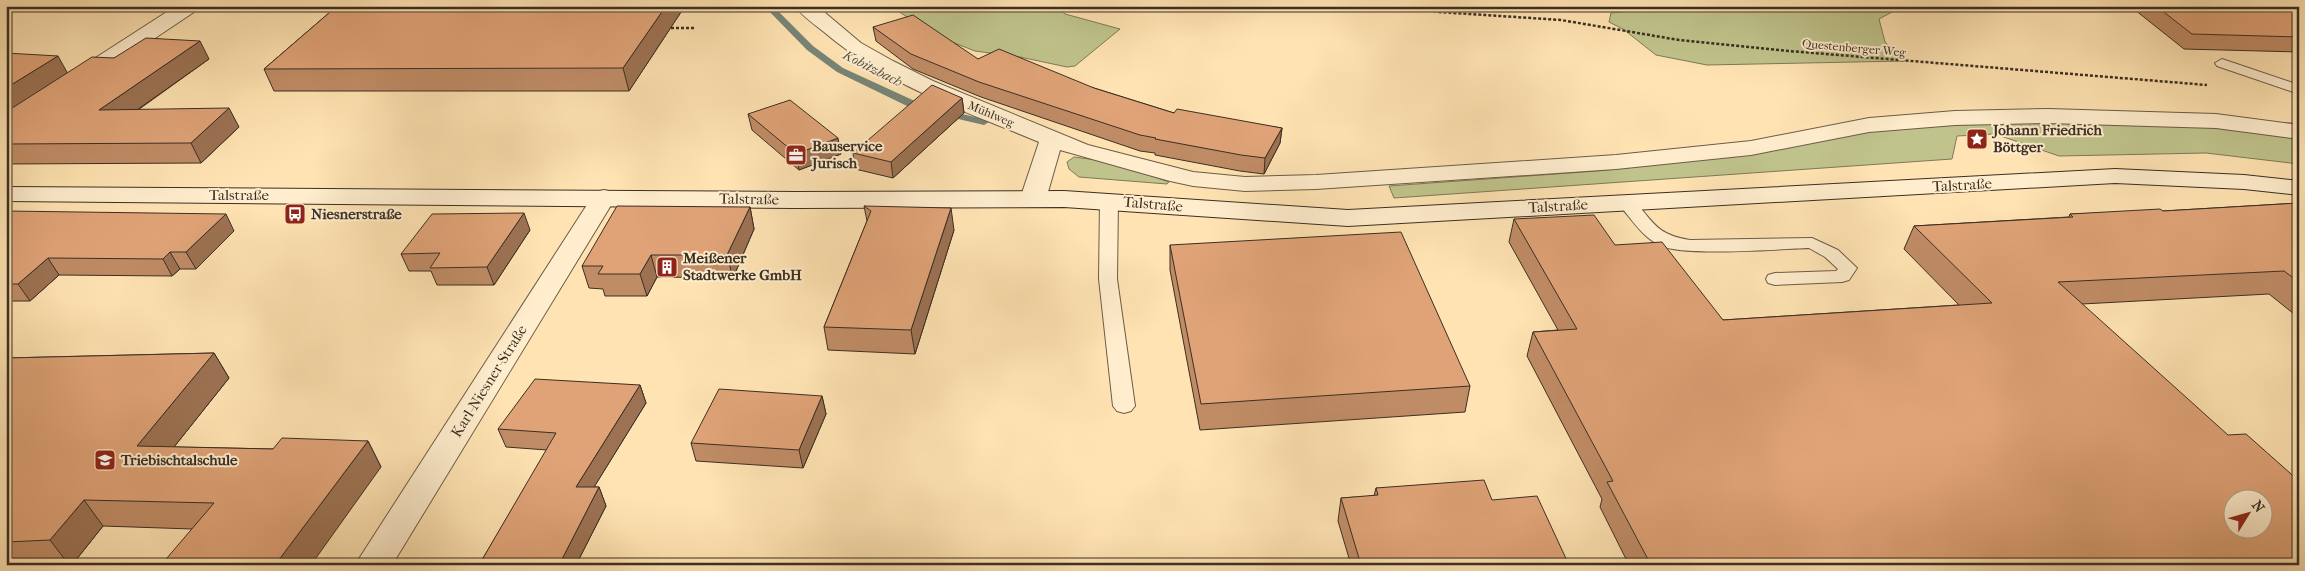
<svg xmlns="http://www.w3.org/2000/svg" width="2305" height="571" font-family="'IM FELL French Canon',serif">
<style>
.green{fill:#c0c48c;stroke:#7e7a58}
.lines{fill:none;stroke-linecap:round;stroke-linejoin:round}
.stream{fill:#788577;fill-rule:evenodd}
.service-casing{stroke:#6c5c48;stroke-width:2}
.minor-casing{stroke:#6c5c48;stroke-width:2}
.secondary-casing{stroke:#3b2f24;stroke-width:2}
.path{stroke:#3b2f24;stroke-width:2.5;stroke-dasharray:3 2;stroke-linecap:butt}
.service{fill:#ffedcd;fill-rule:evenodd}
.minor{fill:#ffedcd;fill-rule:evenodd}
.secondary{fill:#ffedcd;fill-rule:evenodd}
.wall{fill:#c08c66;stroke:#3b2f24}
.shaded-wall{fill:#9c7253;stroke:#3b2f24}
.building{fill:#dfa377;stroke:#3b2f24;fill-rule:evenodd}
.labels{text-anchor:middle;stroke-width:4;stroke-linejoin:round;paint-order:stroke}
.far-street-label{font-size:12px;fill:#3b2f24;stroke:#ffedcd}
.far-water-label{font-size:14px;font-style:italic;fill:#545346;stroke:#ffedcd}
.poi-label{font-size:15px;font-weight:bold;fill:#3b2f24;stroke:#ffedcd;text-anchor:start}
.street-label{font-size:15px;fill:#3b2f24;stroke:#ffedcd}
</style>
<rect width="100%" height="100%" fill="#ffe3b2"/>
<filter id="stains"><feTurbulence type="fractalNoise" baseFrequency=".004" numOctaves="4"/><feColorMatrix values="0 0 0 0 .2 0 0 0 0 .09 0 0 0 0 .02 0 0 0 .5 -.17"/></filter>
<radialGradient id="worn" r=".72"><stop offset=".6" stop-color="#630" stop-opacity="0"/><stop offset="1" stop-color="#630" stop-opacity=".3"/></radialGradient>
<path class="green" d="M 890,6 L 1056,6 L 1065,14 L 1120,29 L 1075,66 L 1067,67 L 1020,57 L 975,51 L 937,36 Z
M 1684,6 L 1903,6 L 1879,19 L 1885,42 L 1905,61 L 1707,65 L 1656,55 L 1623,29 L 1609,22 L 1611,13 Z
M 2111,122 L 2299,123 L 2299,164 L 2206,153 L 2059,156 L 1995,134 L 1957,136 L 1952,159 L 1394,198 L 1389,186 L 1597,171 L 1736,156 L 1907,125 Z
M 1074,157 L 1111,162 L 1169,182 L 1167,184 L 1079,177 L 1069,169 L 1067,162 Z"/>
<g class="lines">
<path class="stream" d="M 764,6 L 773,6 L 813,46 L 843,68 L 930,108 L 925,111 L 907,106 L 837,72 L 807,50 Z
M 945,110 L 988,120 L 989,122 L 984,125 L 941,115 L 940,113 Z"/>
<g class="service-casing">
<path id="service" d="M 2222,59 L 2299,85 L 2299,94 L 2217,66 L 2215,63 Z
M 1109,196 L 1115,197 L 1118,201 L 1117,279 L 1135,406 L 1131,411 L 1124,413 L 1117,411 L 1113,406 L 1099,279 L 1100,201 L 1103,197 Z
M 1627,198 L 1633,199 C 1654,223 1657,235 1690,240 L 1812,238 L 1838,250 L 1857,268 L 1849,280 L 1842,282 L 1775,285 L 1768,283 L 1766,279 L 1768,275 L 1775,273 L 1836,271 L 1838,269 L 1825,257 L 1809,248 C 1778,249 1682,257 1659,245 C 1643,237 1632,220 1621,207 L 1618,203 L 1621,199 Z"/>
</g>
<g class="minor-casing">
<path id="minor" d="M 176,6 L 200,6 L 197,10 L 88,83 L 80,84 L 72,83 L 69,78 L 72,73 Z
M 795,6 L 817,6 L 861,43 L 893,61 L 933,81 L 1088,145 L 1193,172 L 1245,177 L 1316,175 L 1616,155 L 1751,141 L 1869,118 L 1955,111 L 2048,109 L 2216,114 L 2299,125 L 2299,139 L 2216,128 L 2048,123 L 1955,125 L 1869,132 L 1751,155 L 1616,169 L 1316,189 L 1245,191 L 1193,186 L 1170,181 L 1060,150 L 1046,199 L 1042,204 L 1033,207 L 1024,204 L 1020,199 L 1039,142 C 965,111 886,85 824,32 C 814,24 802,16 795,6 Z
M 604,190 L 613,192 L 616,197 L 392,565 L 355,565 L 592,197 L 595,192 Z"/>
</g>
<g class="secondary-casing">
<path id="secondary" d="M 2115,169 L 2244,175 L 2299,181 L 2299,195 L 2244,189 L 2115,183 L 1348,226 L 1064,207 L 795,208 L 6,201 L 6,187 L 795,192 L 1064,191 L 1348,210 Z"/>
</g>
<path class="path" d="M 1409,6 L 1439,12 L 1561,20 L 1679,40 L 1789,51 L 2207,85
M 671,28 L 696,28"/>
<use href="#service" class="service"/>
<use href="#minor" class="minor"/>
<use href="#secondary" class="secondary"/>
</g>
<path class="wall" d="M 337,6 L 685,6 L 629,91 L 274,91 L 264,69 Z
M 2130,6 L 2299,6 L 2299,52 L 2184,49 Z
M 873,27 L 978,59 L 1094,88 L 1174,113 L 1282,128 L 1280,143 L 1264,174 L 1240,171 L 1155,155 L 1155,153 L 1140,151 L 981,97 L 913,69 L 876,41 Z
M 6,53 L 68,73 L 114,58 L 209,59 L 138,110 L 239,127 L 201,163 L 6,164 Z
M 962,98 L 964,113 L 893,178 L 855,169 L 853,153 Z
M 748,114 L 841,154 L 799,170 L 752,130 Z
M 2299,203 L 2299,318 L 2269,294 L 2082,304 L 2299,565 L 1629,565 L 1600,507 L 1602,499 L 1527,356 L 1533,332 L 1558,330 L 1509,242 L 1514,219 L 1615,245 L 1723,320 L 1959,305 L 1904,249 L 1914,226 L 2069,217 L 2070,214 L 2163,211 Z
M 864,206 L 954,230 L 915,354 L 828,350 L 824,327 L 867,221 Z
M 750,207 L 754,229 L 733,278 L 657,277 L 647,296 L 605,296 L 603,289 L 589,288 L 582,266 Z
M 6,211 L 234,231 L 196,269 L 180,269 L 172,276 L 59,275 L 30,301 L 6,301 Z
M 530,230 L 494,285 L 437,285 L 431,271 L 409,271 L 401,254 Z
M 1170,245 L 1470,386 L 1465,412 L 1200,430 L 1170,270 Z
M 214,353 L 229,378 L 174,447 L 273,449 L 368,441 L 381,467 L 192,529 L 103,526 L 72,565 L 6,565 L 6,358 Z
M 640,385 L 646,403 L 594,487 L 599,487 L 606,506 L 576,565 L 479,565 L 547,450 L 506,447 L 498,429 Z
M 822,396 L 826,414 L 803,468 L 696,461 L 691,443 Z
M 1376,488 L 1492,500 L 1569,565 L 1351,565 L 1338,521 L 1341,498 L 1374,496 Z"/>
<path class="shaded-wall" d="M 666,6 L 685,6 L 629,91 L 623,68 Z
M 200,41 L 209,59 L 110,129 L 99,110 Z
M 58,56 L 68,74 L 6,115 L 6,88 Z
M 962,98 L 964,113 L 893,178 L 891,162 Z
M 229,108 L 239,127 L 201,163 L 191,143 Z
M 1282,128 L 1280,143 L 1264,174 L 1265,158 Z
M 838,138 L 841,154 L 799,170 L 796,154 Z
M 750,207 L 754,229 L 733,278 L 727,255 Z
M 951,208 L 954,230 L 915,354 L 911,330 Z
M 524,213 L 530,230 L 494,285 L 487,267 Z
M 226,214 L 234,231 L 196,269 L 186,252 Z
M 170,252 L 180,269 L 172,276 L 163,259 Z
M 651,255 L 657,277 L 647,296 L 640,274 Z
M 48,258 L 59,275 L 30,301 L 18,284 Z
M 214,353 L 229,378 L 154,472 L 137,446 Z
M 640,385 L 646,403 L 583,505 L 576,487 Z
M 822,396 L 826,414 L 803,468 L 799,450 Z
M 368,441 L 381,467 L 311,565 L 275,565 Z
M 599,487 L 606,506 L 576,565 L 559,565 Z
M 84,500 L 103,526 L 72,565 L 69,565 L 50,540 Z"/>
<path class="building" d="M 337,6 L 666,6 L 623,68 L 264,69 Z
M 2156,6 L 2299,6 L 2299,37 L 2192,34 Z
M 913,15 L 978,59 L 999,49 L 1094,88 L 1174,113 L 1177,109 L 1282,128 L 1265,158 L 1241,155 L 1155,139 L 1156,138 L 1140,135 L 979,82 L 911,54 L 873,27 Z
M 146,38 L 200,41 L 99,110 L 229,108 L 191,143 L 6,144 L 6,112 L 92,57 L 114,58 Z
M 6,53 L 58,56 L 6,88 Z
M 932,85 L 962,98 L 891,162 L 853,153 Z
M 790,100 L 838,138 L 796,154 L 748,114 Z
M 2299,203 L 2299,282 L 2284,271 L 2058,282 L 2228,435 L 2246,434 L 2299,481 L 2299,565 L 1651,565 L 1607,482 L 1613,481 L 1533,332 L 1577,329 L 1514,219 L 1594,215 L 1615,245 L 1662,242 L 1723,320 L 1992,303 L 1914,226 L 2073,217 L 2070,214 L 2160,209 L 2163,211 ZM 2232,498 L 2262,498 L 2262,528 L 2232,528 Z
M 617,206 L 750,207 L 727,255 L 651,255 L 640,274 L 598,274 L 603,266 L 582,266 Z
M 864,206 L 951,208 L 911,330 L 824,327 L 871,211 Z
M 6,211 L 226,214 L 186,252 L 170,252 L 163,259 L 48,258 L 18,284 L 6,284 Z
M 524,213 L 487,267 L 430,268 L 440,253 L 401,254 L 432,214 Z
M 1401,232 L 1470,386 L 1201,404 L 1170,245 Z
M 214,353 L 137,446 L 273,449 L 282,438 L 368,441 L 275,565 L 161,565 L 214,503 L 84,500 L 50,540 L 6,542 L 6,358 Z
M 535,379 L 640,385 L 576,487 L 599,487 L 559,565 L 479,565 L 556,433 L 498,429 Z
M 719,389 L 822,396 L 799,450 L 691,443 Z
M 1484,480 L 1492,500 L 1537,496 L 1569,565 L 1361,565 L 1341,498 L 1378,495 L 1376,488 Z"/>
<defs>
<g id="sight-square" transform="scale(1.125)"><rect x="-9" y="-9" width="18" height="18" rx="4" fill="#8f2418" stroke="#ffedcd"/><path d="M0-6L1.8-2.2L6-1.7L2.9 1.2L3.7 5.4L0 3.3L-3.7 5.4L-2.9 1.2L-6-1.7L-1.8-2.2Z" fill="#fff"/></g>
<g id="office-square" transform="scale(1.125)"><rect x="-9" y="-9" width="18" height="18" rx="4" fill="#8f2418" stroke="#ffedcd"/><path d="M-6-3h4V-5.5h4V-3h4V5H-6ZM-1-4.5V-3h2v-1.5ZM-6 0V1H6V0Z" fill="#fff"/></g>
<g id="bus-square" transform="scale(1.125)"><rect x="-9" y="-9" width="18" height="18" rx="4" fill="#8f2418" stroke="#ffedcd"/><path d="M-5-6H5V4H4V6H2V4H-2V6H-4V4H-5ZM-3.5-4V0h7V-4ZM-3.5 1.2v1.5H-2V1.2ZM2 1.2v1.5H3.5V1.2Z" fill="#fff"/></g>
<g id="building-square" transform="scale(1.125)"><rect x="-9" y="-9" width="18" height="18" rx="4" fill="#8f2418" stroke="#ffedcd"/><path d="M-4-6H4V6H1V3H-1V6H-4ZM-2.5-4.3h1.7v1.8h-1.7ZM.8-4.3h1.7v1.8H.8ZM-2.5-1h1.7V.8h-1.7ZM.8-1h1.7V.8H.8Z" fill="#fff"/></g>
<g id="school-square" transform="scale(1.125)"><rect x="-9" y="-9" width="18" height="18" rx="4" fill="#8f2418" stroke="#ffedcd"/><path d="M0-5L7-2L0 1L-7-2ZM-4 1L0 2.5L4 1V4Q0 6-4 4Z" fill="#fff"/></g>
</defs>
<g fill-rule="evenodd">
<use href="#sight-square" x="1977" y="139"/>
<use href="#office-square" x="796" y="155"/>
<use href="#bus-square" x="295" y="214"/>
<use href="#building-square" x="667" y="267"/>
<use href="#school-square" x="105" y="460"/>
</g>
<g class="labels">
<g class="far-street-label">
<text transform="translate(1854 48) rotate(5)" y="4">Questenberger Weg</text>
<text transform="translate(991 114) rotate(23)" y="4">Mühlweg</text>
</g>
<g class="far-water-label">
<text transform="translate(873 68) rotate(27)" y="5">Kobitzbach</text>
</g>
<g class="poi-label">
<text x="1993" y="135">Johann Friedrich<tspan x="1993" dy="17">Böttger</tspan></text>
<text x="812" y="151">Bauservice<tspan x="812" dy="17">Jurisch</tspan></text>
<text x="311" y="219">Niesnerstraße</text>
<text x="683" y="263">Meißener<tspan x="683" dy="17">Stadtwerke GmbH</tspan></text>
<text x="121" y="465">Triebischtalschule</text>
</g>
<g class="street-label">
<text transform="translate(1962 185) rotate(-3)" y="5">Talstraße</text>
<text x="239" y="200">Talstraße</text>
<text transform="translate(749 199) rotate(1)" y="5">Talstraße</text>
<text transform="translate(1153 204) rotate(5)" y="5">Talstraße</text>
<text transform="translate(1558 206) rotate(-3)" y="5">Talstraße</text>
<text transform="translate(489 381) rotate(-58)" y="5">Karl-Niesner-Straße</text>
</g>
</g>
<rect width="2305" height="571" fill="none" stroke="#ffe3b2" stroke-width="25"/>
<rect x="8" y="8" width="2290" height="556" fill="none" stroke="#3b2f24" stroke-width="2.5"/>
<rect x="12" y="12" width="2280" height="546" fill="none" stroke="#3b2f24"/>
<g transform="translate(2248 514) rotate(53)"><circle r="24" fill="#ffedcd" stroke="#b1a189"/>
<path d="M0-4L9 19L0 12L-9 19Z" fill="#8f2418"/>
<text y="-8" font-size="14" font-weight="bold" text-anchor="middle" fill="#3b2f24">N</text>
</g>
<rect width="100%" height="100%" filter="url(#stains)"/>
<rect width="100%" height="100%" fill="url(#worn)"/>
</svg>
